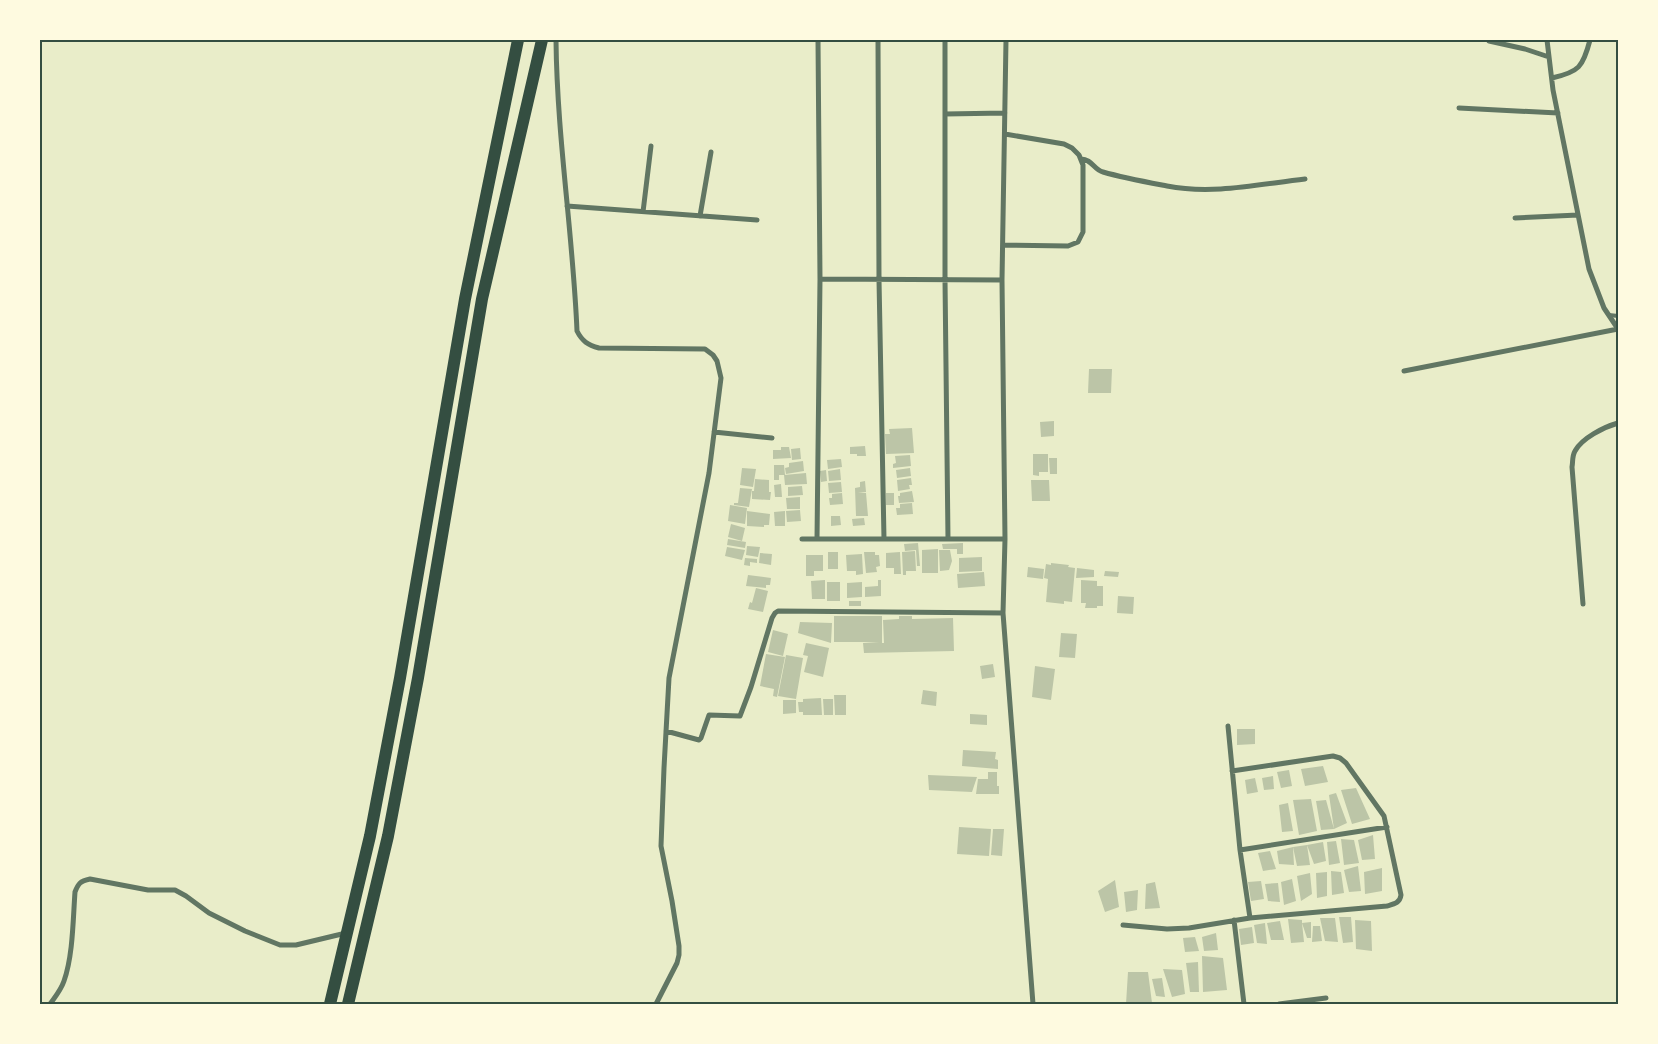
<svg xmlns="http://www.w3.org/2000/svg" width="1658" height="1044" font-family="'Roboto Condensed',sans-serif">
<style>
.building{fill:#bcc5a7}
.lines{fill:none;stroke-linecap:round;stroke-linejoin:round}
.service{stroke:#617663;stroke-width:4}
.minor{stroke:#617663;stroke-width:5}
.primary{stroke:#344e41;stroke-width:12}
.neatline{fill:none;stroke:#344e41;stroke-width:2}
</style>
<rect width="100%" height="100%" fill="#e9edc9"/>
<path class="building" d="M 1089,369 L 1112,369 L 1111,393 L 1088,393 Z
M 1054,421 L 1054,436 L 1041,437 L 1040,422 Z
M 912,428 L 914,453 L 886,454 L 885,434 L 890,434 L 889,429 Z
M 865,446 L 866,456 L 857,456 L 857,454 L 850,454 L 850,447 Z
M 781,447 L 789,447 L 791,458 L 773,459 L 773,450 L 781,450 Z
M 800,448 L 801,459 L 792,460 L 791,449 Z
M 1033,454 L 1048,454 L 1048,472 L 1039,472 L 1039,476 L 1033,475 Z
M 910,455 L 911,466 L 893,468 L 893,464 L 896,463 L 895,456 Z
M 1049,458 L 1057,458 L 1057,474 L 1050,474 Z
M 841,459 L 842,467 L 828,469 L 827,460 Z
M 803,461 L 804,471 L 786,474 L 785,468 L 789,467 L 789,463 Z
M 774,465 L 784,465 L 785,475 L 779,475 L 779,480 L 774,480 Z
M 742,468 L 756,469 L 753,487 L 740,485 Z
M 910,468 L 911,476 L 897,478 L 896,470 Z
M 840,469 L 841,480 L 829,481 L 828,471 Z
M 826,470 L 827,481 L 821,482 L 820,471 Z
M 806,473 L 807,484 L 785,485 L 784,475 Z
M 911,478 L 912,485 L 909,485 L 910,489 L 898,491 L 897,480 Z
M 755,479 L 769,480 L 769,492 L 771,492 L 770,500 L 752,499 L 752,491 L 754,491 Z
M 1031,480 L 1049,480 L 1050,501 L 1032,501 Z
M 865,481 L 866,492 L 858,493 L 866,493 L 868,516 L 856,516 L 855,488 L 860,487 L 860,482 Z
M 841,482 L 842,492 L 829,493 L 828,483 Z
M 781,484 L 782,497 L 775,497 L 774,485 Z
M 802,486 L 803,495 L 788,496 L 788,487 Z
M 740,488 L 752,489 L 749,507 L 734,505 L 734,503 L 738,503 Z
M 912,491 L 914,502 L 899,503 L 898,496 L 900,496 L 900,493 Z
M 842,493 L 843,504 L 830,505 L 829,498 L 832,498 L 832,494 Z
M 886,493 L 894,493 L 894,505 L 886,505 Z
M 800,497 L 800,509 L 787,509 L 786,498 Z
M 912,503 L 913,514 L 897,515 L 896,508 L 900,508 L 900,504 Z
M 730,505 L 747,508 L 745,524 L 728,521 Z
M 800,510 L 801,521 L 787,522 L 786,511 Z
M 747,511 L 770,514 L 769,525 L 764,525 L 764,527 L 747,526 Z
M 785,511 L 785,526 L 775,526 L 774,512 Z
M 831,516 L 840,516 L 841,525 L 831,526 Z
M 864,518 L 865,525 L 853,526 L 852,519 Z
M 731,524 L 745,528 L 742,541 L 728,537 Z
M 728,539 L 746,542 L 745,548 L 727,545 Z
M 918,543 L 920,566 L 917,566 L 916,550 L 905,551 L 904,544 Z
M 963,543 L 963,554 L 957,554 L 957,549 L 943,549 L 942,544 Z
M 747,546 L 760,547 L 758,557 L 746,555 Z
M 727,547 L 745,550 L 742,560 L 725,556 Z
M 938,549 L 938,573 L 922,573 L 922,550 Z
M 939,550 L 950,550 L 952,561 L 949,570 L 940,571 Z
M 915,551 L 916,571 L 906,571 L 906,575 L 903,575 L 902,552 Z
M 828,552 L 838,552 L 838,569 L 828,569 Z
M 864,552 L 875,552 L 875,555 L 879,555 L 880,566 L 876,567 L 877,572 L 866,573 Z
M 900,552 L 901,574 L 894,574 L 894,568 L 886,568 L 886,553 Z
M 760,553 L 772,554 L 771,565 L 759,563 Z
M 862,554 L 863,574 L 856,575 L 856,571 L 847,571 L 846,555 Z
M 806,555 L 823,555 L 823,571 L 814,571 L 814,576 L 806,576 Z
M 982,557 L 982,571 L 959,572 L 959,558 Z
M 745,558 L 757,559 L 757,563 L 750,562 L 750,566 L 744,565 Z
M 1051,563 L 1069,565 L 1068,567 L 1075,568 L 1072,602 L 1064,601 L 1064,604 L 1046,602 L 1048,579 L 1044,578 L 1046,564 L 1051,565 Z
M 1028,567 L 1044,569 L 1043,579 L 1027,577 Z
M 1077,568 L 1094,570 L 1094,577 L 1076,578 Z
M 1105,571 L 1119,572 L 1118,577 L 1104,576 Z
M 984,572 L 985,586 L 958,588 L 957,574 Z
M 748,575 L 771,578 L 770,585 L 766,585 L 766,588 L 746,586 Z
M 825,580 L 825,599 L 812,599 L 811,581 Z
M 878,580 L 881,580 L 881,596 L 865,597 L 865,587 L 878,586 Z
M 1081,580 L 1097,581 L 1097,586 L 1103,586 L 1103,606 L 1097,606 L 1097,608 L 1085,608 L 1086,603 L 1081,603 Z
M 827,582 L 840,582 L 840,601 L 827,601 Z
M 862,582 L 862,597 L 847,598 L 847,583 Z
M 756,588 L 768,591 L 763,612 L 748,609 L 750,602 L 752,603 Z
M 1118,596 L 1134,597 L 1133,614 L 1117,613 Z
M 849,601 L 861,601 L 861,606 L 849,606 Z
M 834,616 L 882,616 L 882,643 L 884,643 L 883,620 L 899,619 L 899,616 L 912,616 L 912,619 L 953,618 L 954,651 L 864,653 L 863,643 L 879,642 L 834,642 Z
M 800,622 L 832,623 L 831,643 L 798,633 Z
M 773,630 L 788,634 L 783,656 L 768,652 Z
M 1061,633 L 1077,634 L 1075,658 L 1059,657 Z
M 806,643 L 829,648 L 823,677 L 804,672 L 808,656 L 803,655 Z
M 766,654 L 785,657 L 777,697 L 773,696 L 774,689 L 760,686 Z
M 786,655 L 803,658 L 796,699 L 778,696 Z
M 993,664 L 995,677 L 982,679 L 980,666 Z
M 1035,666 L 1055,669 L 1051,700 L 1032,697 Z
M 923,690 L 937,692 L 936,706 L 921,704 Z
M 834,695 L 846,695 L 846,715 L 835,715 Z
M 821,698 L 822,715 L 803,715 L 803,712 L 799,712 L 798,702 L 803,702 L 803,699 Z
M 823,699 L 833,699 L 833,715 L 824,715 Z
M 783,700 L 796,700 L 796,713 L 783,714 Z
M 970,714 L 987,715 L 987,725 L 970,724 Z
M 1237,729 L 1255,729 L 1255,744 L 1237,745 Z
M 963,750 L 996,752 L 995,759 L 998,760 L 998,769 L 962,766 Z
M 1323,766 L 1328,782 L 1305,786 L 1301,769 Z
M 1289,770 L 1292,786 L 1281,788 L 1277,772 Z
M 988,772 L 997,772 L 997,786 L 999,786 L 999,794 L 976,794 L 978,779 L 988,779 Z
M 928,775 L 977,777 L 972,792 L 929,790 Z
M 1273,776 L 1274,789 L 1264,790 L 1262,778 Z
M 1255,778 L 1258,792 L 1247,794 L 1245,780 Z
M 1356,788 L 1370,819 L 1352,824 L 1341,790 Z
M 1336,793 L 1347,823 L 1334,829 L 1329,795 Z
M 1311,799 L 1317,831 L 1299,835 L 1293,800 Z
M 1326,800 L 1334,829 L 1321,830 L 1316,801 Z
M 1288,803 L 1293,831 L 1282,832 L 1279,805 Z
M 959,827 L 991,829 L 989,856 L 957,854 Z
M 993,829 L 1004,829 L 1002,856 L 991,855 Z
M 1373,835 L 1375,859 L 1362,860 L 1358,840 Z
M 1341,839 L 1354,840 L 1359,863 L 1344,865 Z
M 1336,841 L 1340,863 L 1329,865 L 1327,842 Z
M 1323,842 L 1326,861 L 1314,864 L 1307,845 Z
M 1307,845 L 1310,865 L 1297,866 L 1293,847 L 1294,865 L 1279,864 L 1277,851 L 1293,847 Z
M 1270,851 L 1276,869 L 1263,871 L 1258,853 Z
M 1358,866 L 1361,891 L 1349,892 L 1344,870 Z
M 1382,868 L 1382,891 L 1365,894 L 1364,872 Z
M 1331,871 L 1341,872 L 1344,893 L 1332,895 Z
M 1327,872 L 1327,896 L 1317,898 L 1316,873 Z
M 1310,873 L 1312,894 L 1301,901 L 1297,876 Z
M 1292,879 L 1296,901 L 1284,905 L 1281,882 Z
M 1115,880 L 1119,907 L 1105,912 L 1098,891 Z
M 1261,881 L 1264,899 L 1251,901 L 1248,882 Z
M 1155,882 L 1160,908 L 1145,909 L 1146,884 Z
M 1278,883 L 1280,902 L 1268,901 L 1265,884 Z
M 1138,890 L 1137,910 L 1126,912 L 1124,892 Z
M 1339,917 L 1351,917 L 1353,942 L 1343,943 Z
M 1320,918 L 1335,918 L 1338,942 L 1325,941 Z
M 1288,919 L 1302,920 L 1302,923 L 1311,922 L 1311,938 L 1307,938 L 1302,923 L 1304,942 L 1291,943 Z
M 1355,920 L 1371,921 L 1372,951 L 1356,949 Z
M 1280,921 L 1284,940 L 1271,940 L 1267,923 Z
M 1265,923 L 1267,944 L 1257,943 L 1254,925 Z
M 1313,926 L 1320,926 L 1322,941 L 1312,942 Z
M 1252,927 L 1254,943 L 1241,945 L 1239,929 Z
M 1216,933 L 1218,950 L 1204,951 L 1202,937 Z
M 1195,937 L 1199,951 L 1185,952 L 1183,938 Z
M 1202,956 L 1223,958 L 1227,990 L 1203,992 Z
M 1198,962 L 1199,992 L 1190,992 L 1186,963 Z
M 1163,969 L 1182,970 L 1185,994 L 1172,997 Z
M 1128,972 L 1148,972 L 1152,1003 L 1126,1004 Z
M 1162,978 L 1165,997 L 1156,996 L 1152,979 Z"/>
<g class="lines">
<path class="service" d="M 1609,315 L 1618,316"/>
<path class="minor" d="M 556,40 C 557,138 573,234 577,331 C 582,341 588,345 599,348 L 705,349 L 713,355 L 717,361 L 721,378 L 709,473 L 669,678 L 664,768 L 661,846 L 672,901 L 679,946 L 679,955 L 677,963 L 656,1004
M 878,40 L 879,280 L 884,539
M 945,40 L 945,280 L 948,539
M 1006,40 L 1002,280 L 1005,539 L 1003,613 L 1033,1004
M 1547,40 L 1553,90 L 1589,269 L 1604,308 L 1618,329
M 1489,41 L 1525,49 L 1549,57
M 1552,78 C 1579,72 1583,67 1590,40
M 1459,108 L 1558,113
M 945,114 L 1005,113
M 1081,159 C 1092,159 1094,170 1103,172 C 1124,178 1146,182 1167,186 C 1213,195 1260,184 1305,179
M 567,206 L 757,220
M 643,212 L 651,146
M 700,216 L 711,152
M 1515,218 L 1578,215
M 1003,245 L 1068,246 L 1078,242 L 1083,232 L 1083,165 L 1079,155 L 1072,148 L 1064,144 L 1005,134
M 820,279 L 1002,280
M 1404,371 L 1618,329
M 714,432 L 772,438
M 802,539 L 1005,539
M 817,539 L 820,279 L 818,40
M 1583,604 L 1572,467 C 1573,462 1572,456 1575,451 C 1582,438 1604,427 1618,423
M 1228,726 L 1240,850 L 1250,918
M 666,731 L 699,740 L 701,738 L 709,715 L 740,716 L 751,687 L 772,618 L 775,613 L 778,611 L 1003,613
M 1240,850 L 1387,827
M 1234,920 L 1244,1004
M 1123,925 L 1167,929 L 1189,928 L 1250,918 L 1387,906 C 1394,904 1400,903 1401,895 L 1384,816 L 1346,763 L 1340,758 L 1333,756 L 1232,771
M 50,1004 C 55,997 61,990 64,981 C 73,956 73,919 75,892 C 78,884 80,881 90,879 L 148,890 L 175,890 L 186,896 L 209,913 L 245,931 L 280,945 L 296,945 L 346,933
M 1279,1004 L 1326,998"/>
<path class="primary" d="M 330,1004 L 370,836 L 400,678 L 465,299 L 518,40
M 348,1004 L 388,836 L 418,678 L 482,299 L 542,40"/>
</g>
<rect width="1658" height="1044" fill="none" stroke="#fefae0" stroke-width="82"/>
<rect x="41" y="41" width="1576" height="962" class="neatline"/>
</svg>
